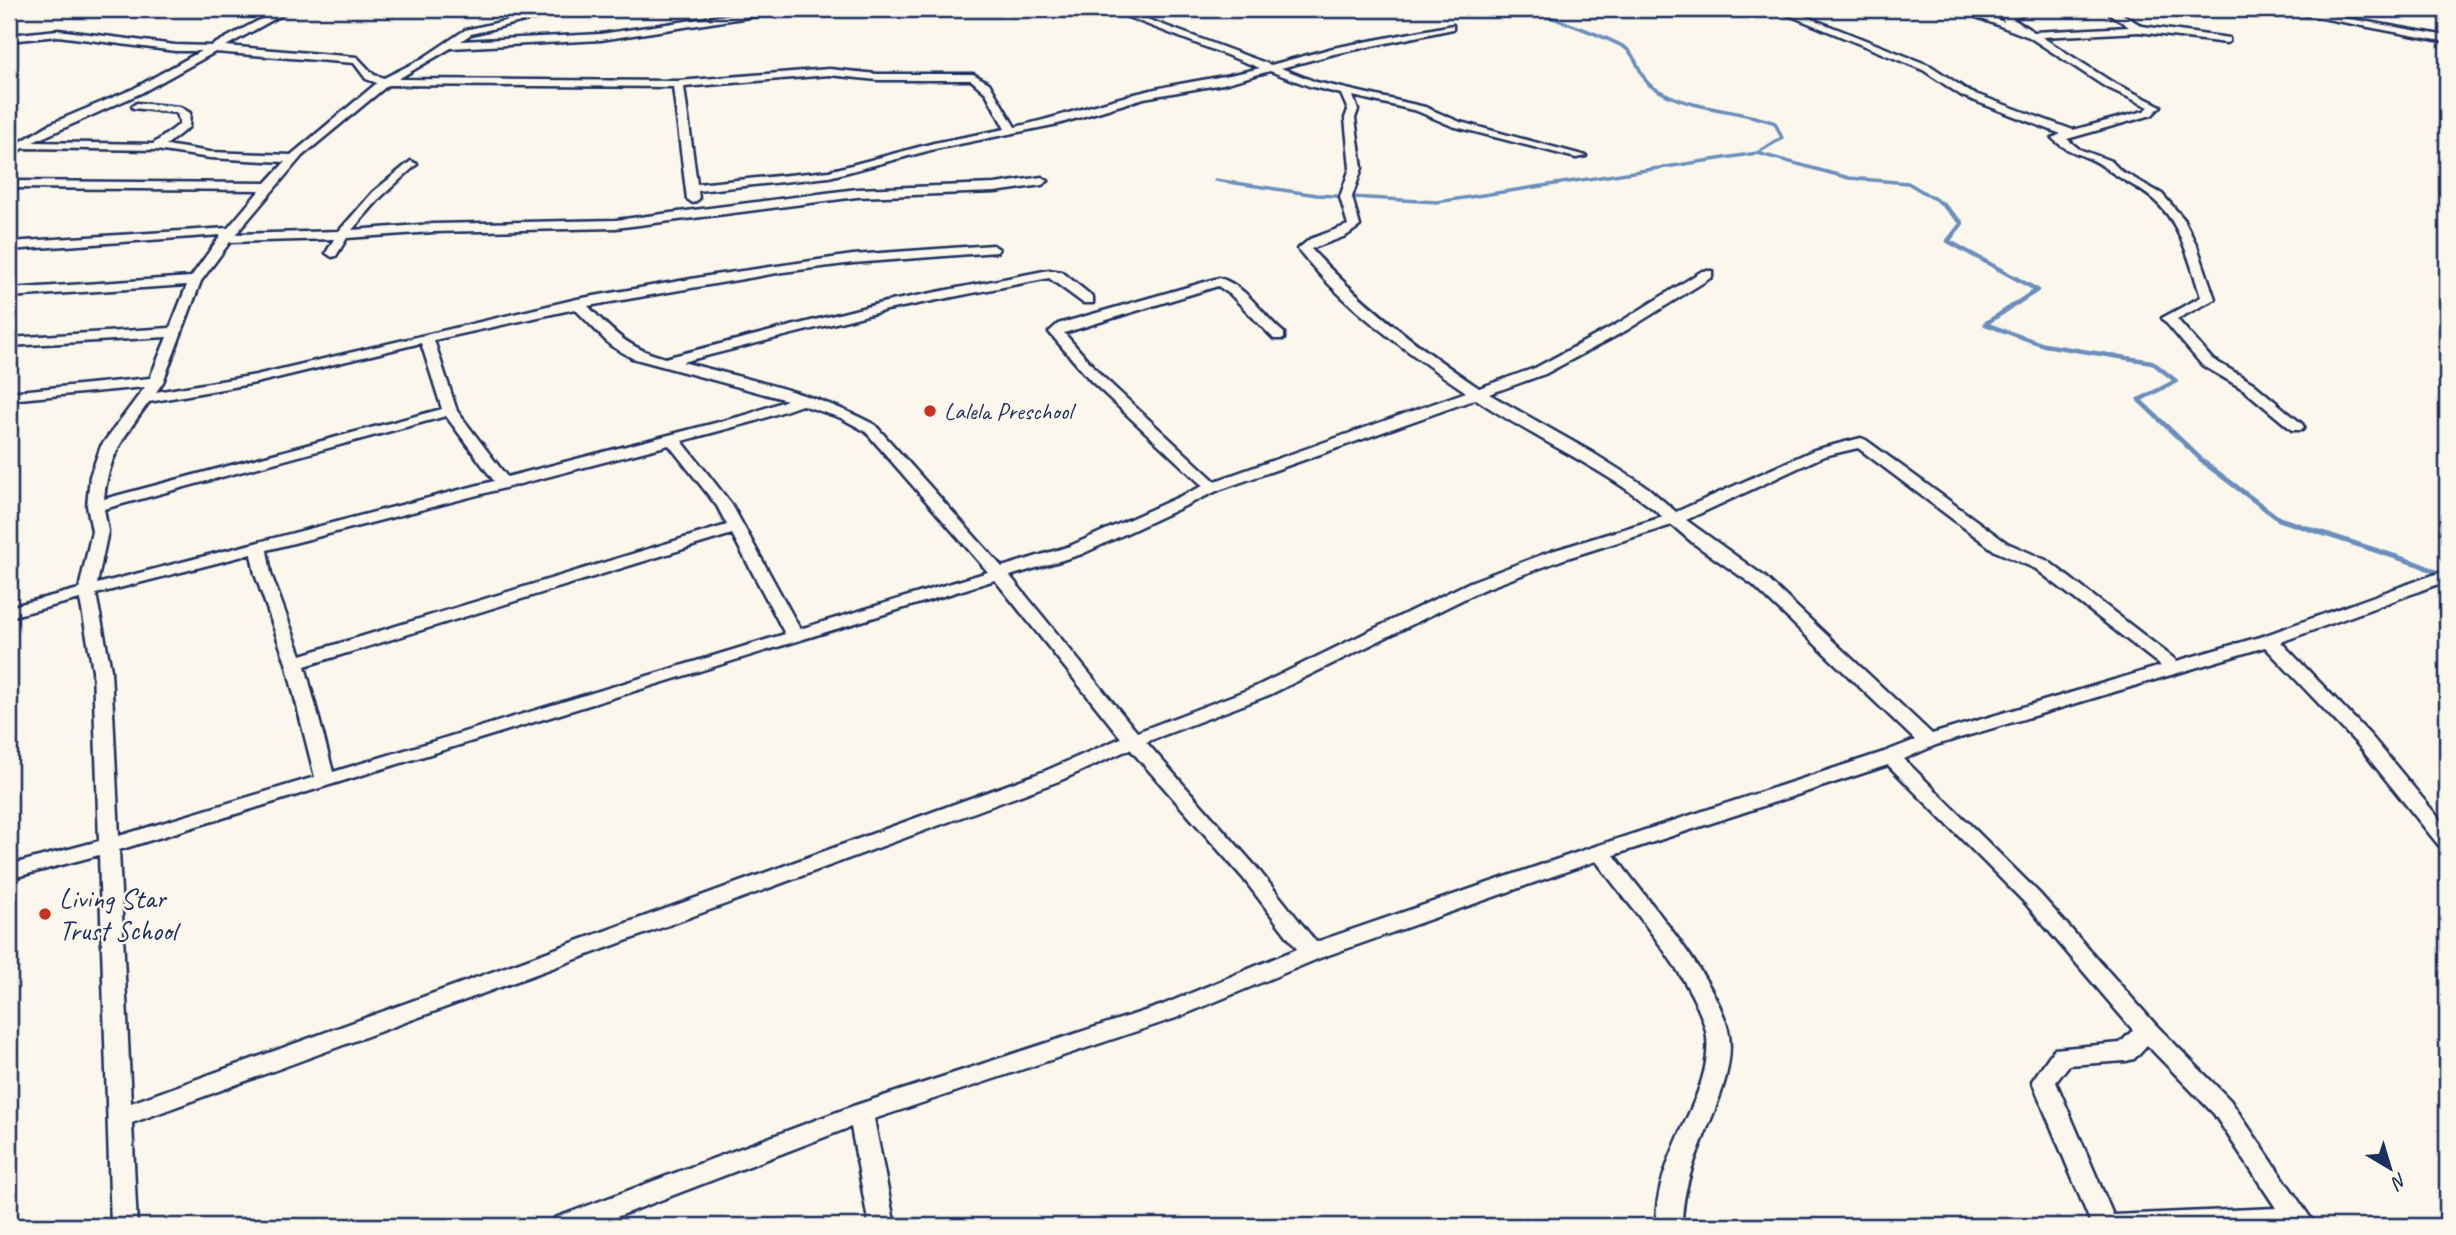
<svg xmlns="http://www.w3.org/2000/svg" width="2456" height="1235" font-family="Caveat,sans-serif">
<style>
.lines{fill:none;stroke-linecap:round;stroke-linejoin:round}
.stream-far2{stroke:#6a8ebc;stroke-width:3.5}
.stream-far1{stroke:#6a8ebc;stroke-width:4.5}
.stream{stroke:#6a8ebc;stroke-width:5}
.street-casing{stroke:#1b2f5e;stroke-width:5}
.street{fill:#fbf7ec;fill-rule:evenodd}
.poi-dot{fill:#c8321e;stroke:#fbf7ec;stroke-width:2.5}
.labels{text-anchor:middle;stroke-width:5;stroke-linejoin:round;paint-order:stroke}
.poi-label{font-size:24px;fill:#1b2f5e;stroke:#fbf7ec;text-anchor:start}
.near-poi-label{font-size:28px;fill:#1b2f5e;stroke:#fbf7ec;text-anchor:start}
</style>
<rect width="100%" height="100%" fill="#fbf7ec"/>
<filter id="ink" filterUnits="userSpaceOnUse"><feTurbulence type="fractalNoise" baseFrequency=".0143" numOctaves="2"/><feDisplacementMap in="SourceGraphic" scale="14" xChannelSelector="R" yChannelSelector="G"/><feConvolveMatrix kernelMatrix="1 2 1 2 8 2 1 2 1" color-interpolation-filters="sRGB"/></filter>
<g filter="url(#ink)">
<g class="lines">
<path class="stream-far2" d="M 1523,9 C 1541,13 1617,40 1628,50 C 1638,60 1641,79 1651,86 C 1686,110 1736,109 1775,123 L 1782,138 L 1757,153 L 1849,178 L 1908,183 L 1943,204
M 1215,180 L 1317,195 L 1437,202 L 1757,153"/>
<path class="stream-far1" d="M 1941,203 L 1962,223 L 1948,241 L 2037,290 L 1985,324 L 2044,345 L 2152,362 L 2176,381 L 2139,400 L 2208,466"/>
<path class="stream" d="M 2206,464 L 2279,519 L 2418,564 L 2447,577"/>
<g class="street-casing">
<path id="street" d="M 280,9 L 292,9 L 226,46 L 357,57 L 374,75 L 384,78 L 420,60 L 465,30 L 558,9 L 574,9 L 471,34 L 461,41 L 601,34 L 765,9 L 787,9 L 782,12 L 601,40 L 451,48 L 398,79 L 678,81 L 829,69 L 877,74 L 973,74 L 989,83 L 1015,127 C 1057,118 1097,103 1139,93 C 1179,82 1220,79 1260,68 L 1107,9 L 1120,9 L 1271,65 L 1333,48 L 1453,25 L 1453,29 L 1334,54 L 1281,68 L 1316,82 L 1425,107 L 1460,122 L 1586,156 L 1576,158 L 1452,126 L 1417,111 L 1353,96 L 1358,110 L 1355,118 L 1362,168 L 1352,197 L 1360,226 L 1346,236 L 1311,249 C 1361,303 1418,347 1479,388 L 1535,368 L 1617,324 L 1702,271 L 1712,271 L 1712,277 L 1627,330 L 1545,374 L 1489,394 L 1593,453 L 1647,487 L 1676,512 L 1814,450 L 1861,438 L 1866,440 L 2007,543 L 2048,561 L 2177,661 L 2263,636 L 2447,570 L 2447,581 L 2281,642 L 2372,737 L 2447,828 L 2447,849 L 2440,847 L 2358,745 L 2265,647 L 1936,745 L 1904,759 L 2039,893 L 2155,1024 L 2230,1100 L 2316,1226 L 2092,1226 L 2032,1081 L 2054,1049 L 2120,1043 L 2133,1030 L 2025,903 L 1888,765 L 1614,855 C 1646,899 1721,983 1729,1035 C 1732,1054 1727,1075 1721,1093 C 1705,1139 1682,1177 1682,1226 L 1656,1226 C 1655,1182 1676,1144 1693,1104 C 1702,1083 1711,1055 1706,1031 C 1693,977 1630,907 1596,861 L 1320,958 L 1176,1018 L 874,1119 L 895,1226 L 869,1226 L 851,1127 L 593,1226 L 551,1226 L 555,1218 L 853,1106 L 1160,1006 L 1297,949 L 1243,878 L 1130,749 L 1059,781 L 132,1123 L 137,1226 L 111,1226 L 99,855 L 9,879 L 9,865 L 99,841 L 93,670 L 80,599 L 9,617 L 9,607 L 79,589 L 92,531 L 87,506 L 90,476 L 101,446 L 145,387 L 9,400 L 9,392 L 150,378 L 167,337 L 9,346 L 9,338 L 170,328 L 187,285 L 9,297 L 9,289 L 191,277 L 221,235 L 9,250 L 9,242 L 228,228 L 260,190 L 9,188 L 9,181 L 266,183 L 285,162 L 210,158 L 156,150 L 23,148 L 9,157 L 9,149 L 50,124 L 133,89 L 201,51 L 175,51 L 58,36 L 9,41 L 9,35 L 58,30 L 175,45 L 211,46 ZM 215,52 L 354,63 L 366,79 L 377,83 L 291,155 L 210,152 L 166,145 L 189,127 L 190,113 L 180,107 L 137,103 L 132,106 L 133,108 L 177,113 L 180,124 L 153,144 L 33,142 L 141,93 ZM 1270,71 L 1309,86 L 1341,94 L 1348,110 L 1345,118 L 1350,168 L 1340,197 L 1348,225 L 1310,239 L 1298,249 C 1343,307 1406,351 1466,392 L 1215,481 L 1101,375 L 1064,333 L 1218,286 L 1231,295 L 1274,339 L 1284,339 L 1284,333 C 1262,315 1247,286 1219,278 L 1058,324 L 1049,332 L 1091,381 L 1203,486 L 1070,546 L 1002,567 L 875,425 C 816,393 747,379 682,362 L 887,310 L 1049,278 L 1083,303 L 1093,303 L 1093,297 L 1062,272 L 1049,270 L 886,302 L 665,358 C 628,348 614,333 588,306 L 783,272 L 853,263 L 997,252 L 999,249 L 993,245 L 853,255 L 714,275 L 577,299 L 256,375 L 156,392 L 163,382 L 201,281 L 230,242 L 334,239 L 326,253 L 332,257 L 336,256 L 347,238 L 433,232 L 616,228 L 857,197 L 995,192 L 1042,185 L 1048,181 L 1042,177 L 995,184 L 857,189 L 616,220 L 433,224 L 352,230 L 381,197 L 415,166 L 417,164 L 411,161 L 373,192 L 339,231 L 236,234 L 302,156 L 388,85 L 673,87 L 687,199 L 693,203 L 699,199 L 698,191 L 829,177 L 935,149 L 1058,124 L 1144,98 L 1223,84 ZM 829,75 L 877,80 L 971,80 L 986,93 L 1005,129 L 934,143 L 829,171 L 697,184 L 684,87 ZM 575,309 L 610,345 L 632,358 L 787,400 L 746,415 L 507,477 L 457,411 L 434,340 ZM 421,343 L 442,409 L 104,499 C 108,456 125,435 149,402 L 256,383 ZM 1476,399 C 1537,441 1606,468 1663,517 L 1552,551 L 1470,582 L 1255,687 L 1137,732 L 1010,576 L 1082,554 L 1219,490 ZM 802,405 L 841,418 L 865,431 L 988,572 L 800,629 L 732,505 L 682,441 L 756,421 ZM 446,416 L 494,481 L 97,584 L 108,531 L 104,509 ZM 669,445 L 717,506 L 727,525 L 301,655 L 271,574 L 267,550 ZM 1858,448 L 1995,551 L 2036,569 L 2161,666 L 1932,734 L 1765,577 L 1686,520 L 1824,456 ZM 1672,525 L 1693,543 L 1753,585 L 1915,740 L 1884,752 L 1593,847 L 1316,942 L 1257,868 L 1146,742 L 1269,695 L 1482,590 L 1564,559 ZM 732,534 L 785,634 L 333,772 L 305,666 ZM 251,554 L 255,574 L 286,663 L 315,777 L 119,836 L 111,670 L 96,594 ZM 995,580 L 1121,738 L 1045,771 L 131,1103 L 119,850 ZM 2147,1045 L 2214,1114 L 2276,1208 L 2113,1215 L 2056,1082 L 2069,1065 L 2126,1061 L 2134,1059 Z
M 1774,9 L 1787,9 L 1931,66 L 1970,92 L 2073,130 L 2144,111 L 2149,107 L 2104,86 L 2029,37 L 1955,9 L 1968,9 L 2004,22 L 2002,16 L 2023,9 L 2037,9 L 2013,19 L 2034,32 L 2129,27 L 2103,9 L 2114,9 L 2142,26 L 2229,38 L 2229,42 L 2226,43 L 2139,32 L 2042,37 L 2112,82 L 2161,106 L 2152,115 L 2067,139 L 2079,149 L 2111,161 L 2121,171 L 2162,194 L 2183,218 L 2197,246 L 2215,299 L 2177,319 L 2212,359 L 2253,383 L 2302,424 L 2304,427 L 2302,430 L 2292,430 L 2243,389 L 2202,365 L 2162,318 L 2201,297 C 2190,264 2182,224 2154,200 C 2139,187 2120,179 2104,167 C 2088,154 2069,155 2052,138 L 2061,134 L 1962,96 L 1923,70 Z
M 2274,9 L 2294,9 L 2447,36 L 2447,42 Z"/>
</g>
<use href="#street" class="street"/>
</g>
</g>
<g class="poi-dot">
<circle cx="930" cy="411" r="7"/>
<circle cx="45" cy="914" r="7"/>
</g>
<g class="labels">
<g class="poi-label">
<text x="944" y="419">Lalela Preschool</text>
</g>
<g class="near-poi-label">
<text x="59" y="908">Living Star<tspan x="59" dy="32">Trust School</tspan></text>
</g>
</g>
<rect width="2456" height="1235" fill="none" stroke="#fbf7ec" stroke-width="35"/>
<rect x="18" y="18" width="2421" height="1200" fill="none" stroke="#1b2f5e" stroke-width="2.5" filter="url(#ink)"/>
<g transform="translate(2390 1168) rotate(142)" stroke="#fbf7ec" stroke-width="5" paint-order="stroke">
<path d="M0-5L12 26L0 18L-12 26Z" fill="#1b2f5e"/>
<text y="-10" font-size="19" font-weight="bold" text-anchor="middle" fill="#1b2f5e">N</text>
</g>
</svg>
